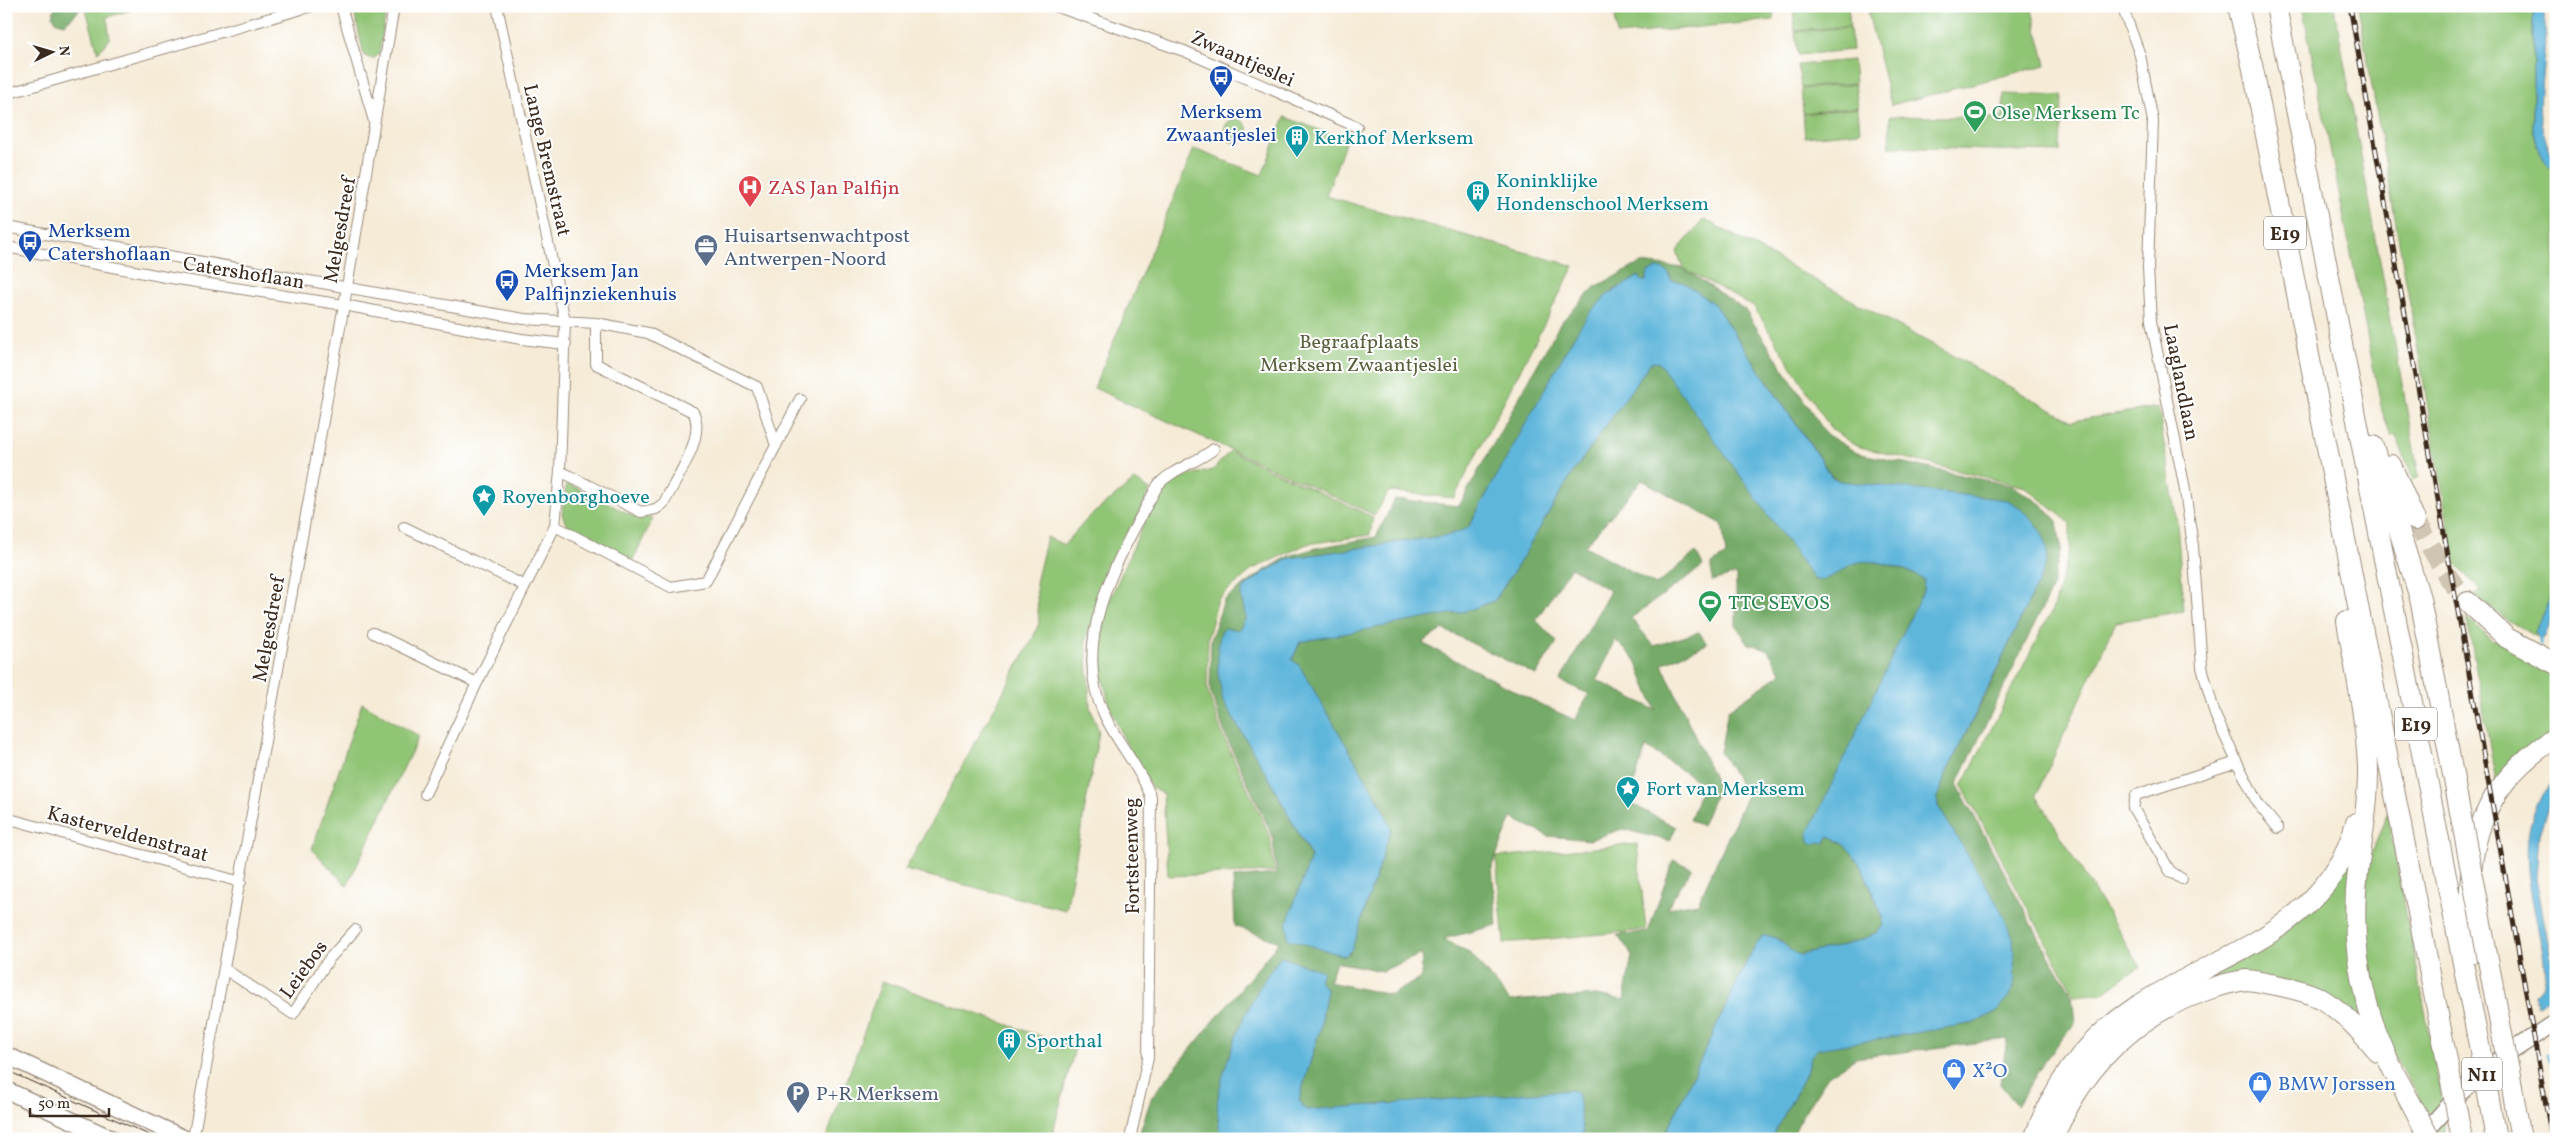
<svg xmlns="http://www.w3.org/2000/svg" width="2562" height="1145" font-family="Vollkorn,serif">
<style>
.green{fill:#91c576;stroke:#66784a}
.forest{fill:#74aa67;stroke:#586a42;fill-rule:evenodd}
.water{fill:#5eb6db;stroke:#4c707c}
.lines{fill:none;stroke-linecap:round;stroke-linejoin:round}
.stream{stroke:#5eb6db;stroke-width:3}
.motorway-tunnel{stroke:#d0c4b2;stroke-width:20;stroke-dasharray:20 10;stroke-linecap:butt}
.minor-casing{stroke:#988a7a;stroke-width:12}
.primary-casing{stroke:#988a7a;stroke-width:19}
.motorway-casing{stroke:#988a7a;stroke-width:22}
.minor{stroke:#fff;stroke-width:10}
.primary{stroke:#fff;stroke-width:16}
.motorway{stroke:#fff;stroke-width:20}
.tram{stroke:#3b2a1e;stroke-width:1}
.rail-casing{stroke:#3b2a1e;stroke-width:5}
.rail{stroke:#fff;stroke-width:3;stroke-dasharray:9;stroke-linecap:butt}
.motorway-bridge-casing{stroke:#988a7a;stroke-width:22;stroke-linecap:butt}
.motorway-bridge{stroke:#fff;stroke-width:20}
.labels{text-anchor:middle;stroke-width:4;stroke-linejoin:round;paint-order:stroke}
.shield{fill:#fff;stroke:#766a62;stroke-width:1}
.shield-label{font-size:19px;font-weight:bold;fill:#3b2a1e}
.street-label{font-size:20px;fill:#3b2a1e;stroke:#fff}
.transit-label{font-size:20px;fill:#164399;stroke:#fff;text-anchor:start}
.leisure-label{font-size:20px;fill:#27864d;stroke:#fff;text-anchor:start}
.culture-label{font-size:20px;fill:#0d838f;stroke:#fff;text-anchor:start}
.health-label{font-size:20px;fill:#be3a42;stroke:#fff;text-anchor:start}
.service-label{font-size:20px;fill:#4e5e75;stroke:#fff;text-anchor:start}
.park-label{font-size:20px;fill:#59603d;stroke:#fff}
.shop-label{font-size:20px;fill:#366cbe;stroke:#fff;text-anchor:start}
</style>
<rect width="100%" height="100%" fill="#fff"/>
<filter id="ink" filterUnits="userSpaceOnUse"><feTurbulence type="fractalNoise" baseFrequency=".02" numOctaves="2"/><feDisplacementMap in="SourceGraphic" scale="10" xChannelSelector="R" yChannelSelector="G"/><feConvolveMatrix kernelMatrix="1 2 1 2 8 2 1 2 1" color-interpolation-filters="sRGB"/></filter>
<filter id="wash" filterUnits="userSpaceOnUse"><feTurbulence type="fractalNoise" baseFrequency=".0096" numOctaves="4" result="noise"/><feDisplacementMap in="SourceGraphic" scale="20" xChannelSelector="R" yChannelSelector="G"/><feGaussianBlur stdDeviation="1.12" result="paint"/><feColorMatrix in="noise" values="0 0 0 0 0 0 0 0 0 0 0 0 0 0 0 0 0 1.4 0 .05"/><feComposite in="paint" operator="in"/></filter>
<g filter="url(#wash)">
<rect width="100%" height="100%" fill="#f5ebd7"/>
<path class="green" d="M 85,6 L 130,6 L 131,10 L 107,17 L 110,39 L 98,52 Z
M 353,6 L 387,6 L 379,54 L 373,59 L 364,56 Z
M 1614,6 L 1773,6 L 1774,20 L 1617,35 Z
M 1806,6 L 1848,6 L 1850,26 L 1795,31 L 1793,8 Z
M 1894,6 L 2031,6 L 2046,65 L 1891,105 L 1868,13 Z
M 2302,6 L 2334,6 L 2419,477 L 2413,480 L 2396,435 L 2391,436 L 2382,411 Z
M 2358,6 L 2533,6 L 2533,132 C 2537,147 2541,165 2556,170 L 2556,592 L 2551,597 L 2535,631 L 2536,637 L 2505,619 L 2474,595 L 2480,590 L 2455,563 Z
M 1850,27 L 1852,50 L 1798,55 L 1795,32 Z
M 1853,60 L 1855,83 L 1801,88 L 1798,65 Z
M 1855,84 L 1858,107 L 1803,113 L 1801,89 Z
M 2004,94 L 2062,96 L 2060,152 L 1889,147 L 1890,116 L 2003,118 Z
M 1858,108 L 1860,132 L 1805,137 L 1803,114 Z
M 1285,117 L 1346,140 L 1326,196 L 1574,266 L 1454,498 L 1389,491 L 1375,515 L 1094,388 L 1194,149 L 1262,175 Z
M1224 131a12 12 0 1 1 24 0a12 12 0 1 1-24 0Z
M 1704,219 L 2072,421 L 2158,407 L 2177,523 L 2184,611 L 2116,622 L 2036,795 L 2140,966 L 2103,993 L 2075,996 L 1962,786 L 2055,604 L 2070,548 L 2070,523 L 2025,487 L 1856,446 L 1831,429 L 1754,307 L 1683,268 L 1677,251 Z
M 1230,451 L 1373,517 L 1370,535 L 1307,544 L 1253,569 L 1218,599 L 1208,637 L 1207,689 L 1223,736 L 1270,836 L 1274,872 L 1168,876 L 1163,794 L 1152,788 L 1125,741 L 1110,707 L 1101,672 L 1099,648 L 1100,622 L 1158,491 L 1175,478 L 1213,470 Z
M 1135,480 L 1150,490 L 1116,562 L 1086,638 L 1090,707 L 1099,732 L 1066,910 L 905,870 L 1033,638 L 1039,623 L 1036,583 L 1047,537 L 1064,545 L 1089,517 Z
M 569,484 L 635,517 L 653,518 L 633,560 L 566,524 L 562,514 L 566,486 Z
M 2467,618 L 2495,642 L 2499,637 L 2556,672 L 2556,730 L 2496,782 Z
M 362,703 L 419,736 L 347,886 L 312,849 Z
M 2387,812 L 2436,1068 L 2447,1139 L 2440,1139 L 2415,1090 L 2389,1048 L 2363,958 L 2367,857 L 2371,855 Z
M 1637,844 L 1646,930 L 1504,943 L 1496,857 Z
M 2350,855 L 2365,1026 L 2280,980 L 2134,1016 L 2223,965 Z
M 882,981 L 1075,1048 L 1051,1139 L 826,1139 Z"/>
<path class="forest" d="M 64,6 L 84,6 L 65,24 L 57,22 L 52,16 L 55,8 Z
M 1641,263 L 1683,268 L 1745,310 L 1826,434 L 1857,453 L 2013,486 L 2041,504 L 2057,521 L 2061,547 L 2052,588 L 1957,784 L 2048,954 L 2072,994 L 2075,1023 L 2046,1059 L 2017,1105 L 2000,1084 L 2007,1039 L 1856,1058 L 1828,1076 L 1803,1114 L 1791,1139 L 1771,1139 L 1805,1076 L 1811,1056 L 1818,1048 L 1975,1023 L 1949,825 L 1938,806 L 1937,798 L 1947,771 L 1991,684 L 2047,559 L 2038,527 L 2020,508 L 1840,481 L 1832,476 L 1714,304 L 1685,283 L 1671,280 L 1670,275 L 1648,278 L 1646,281 L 1615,289 L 1588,315 L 1468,528 L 1449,535 L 1290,558 L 1264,572 L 1243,589 L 1241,596 L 1246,617 L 1239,630 L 1223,701 L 1269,778 L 1311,858 L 1287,923 L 1349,954 L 1391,829 L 1292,660 L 1301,641 L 1465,611 L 1494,601 L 1518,565 L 1573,472 L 1644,371 L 1651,362 L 1659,362 L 1824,580 C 1834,575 1845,566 1856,562 C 1872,557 1910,570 1924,580 L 1923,591 L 1828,836 C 1859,845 1871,890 1883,917 L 1883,926 C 1869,943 1823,949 1801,955 L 1793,953 L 1778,939 L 1762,936 L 1751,953 L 1663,1139 L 1584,1139 L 1577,1093 L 1306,1110 L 1299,1100 L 1320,1029 L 1327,990 L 1319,980 L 1323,971 L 1218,1118 L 1221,1139 L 1152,1139 L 1140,1132 L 1152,1096 L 1279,942 L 1235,926 L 1233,878 L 1276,874 L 1273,837 L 1226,737 L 1210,690 L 1211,639 L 1224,600 L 1264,571 L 1289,556 L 1316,548 L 1376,537 L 1395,499 L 1459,506 L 1561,322 L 1595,287 ZM 1642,480 L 1722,524 L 1726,555 L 1712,564 L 1712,581 L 1736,574 L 1736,626 L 1749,644 L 1767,649 L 1782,673 L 1728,710 L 1720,752 L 1747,795 L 1698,903 L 1667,908 L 1692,868 L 1673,860 L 1648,932 L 1617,935 L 1632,955 L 1624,1000 L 1597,995 L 1510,1001 L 1471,954 L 1443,939 L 1497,925 L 1492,866 L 1512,818 L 1548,836 L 1590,840 L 1622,829 L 1670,841 L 1676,827 L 1628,802 L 1646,747 L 1703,784 L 1690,820 L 1702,826 L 1718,787 L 1662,664 L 1707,644 L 1699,632 L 1654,646 L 1631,618 L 1703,566 L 1696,552 L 1656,585 L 1585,546 ZM 1571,567 L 1610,591 L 1560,681 L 1589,694 L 1575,720 L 1542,705 L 1422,643 L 1443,629 L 1536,675 L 1557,642 L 1536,620 ZM 1615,640 L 1635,659 L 1656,710 L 1597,680 ZM 1422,954 L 1421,978 L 1391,995 L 1329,982 L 1336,962 L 1382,971 Z"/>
<path class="water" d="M 2533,6 L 2543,6 C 2544,16 2546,27 2545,37 C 2544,76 2532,122 2552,157 L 2556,159 L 2556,170 C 2541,165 2537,147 2533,132 Z
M 1659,268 L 1668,272 L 1671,280 L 1685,283 L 1714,304 L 1832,477 L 1840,481 L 2008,500 C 2027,512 2049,532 2047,557 C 2045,573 2030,599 2023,613 C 1999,667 1973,719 1947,771 L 1937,798 L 1938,806 L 2001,910 L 2013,938 L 2015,979 L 2010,996 L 1997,1011 L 1975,1023 L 1818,1049 L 1811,1056 L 1805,1076 L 1771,1139 L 1663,1139 L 1751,953 L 1762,936 C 1779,933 1786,951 1801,955 C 1823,949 1870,943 1883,926 L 1883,917 C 1871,890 1859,845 1828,836 L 1826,843 L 1813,844 L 1809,841 L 1808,834 L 1923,591 L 1924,580 C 1909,569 1870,556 1853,564 C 1840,570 1830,581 1815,580 L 1659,363 L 1651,362 L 1573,472 L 1518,565 L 1494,601 L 1466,611 L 1300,642 L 1292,660 L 1299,665 L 1382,806 L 1391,829 L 1352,949 L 1345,956 L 1288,939 L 1287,923 L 1311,857 L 1269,778 L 1223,701 L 1218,674 L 1218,646 L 1221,632 L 1226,628 L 1239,630 L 1246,618 L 1241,596 L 1243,589 L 1264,572 L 1290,558 L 1449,535 L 1468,528 L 1574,336 L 1588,315 L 1607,295 L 1639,276 L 1642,281 L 1646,281 L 1648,272 Z
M 2556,592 L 2556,608 L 2543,637 L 2539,639 L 2535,631 L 2551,596 Z
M 2556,779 L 2556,796 L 2549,805 L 2539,834 L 2536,878 L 2555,980 L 2551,995 L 2536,1006 L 2534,994 L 2542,987 C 2548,969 2542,952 2539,934 C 2529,881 2512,823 2556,779 Z
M 1281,957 L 1323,971 L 1319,980 L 1327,990 L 1320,1029 L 1299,1100 L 1306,1110 L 1571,1090 L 1577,1093 L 1578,1098 L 1584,1139 L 1221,1139 C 1219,1125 1216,1110 1218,1097 C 1226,1054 1252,990 1281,957 Z"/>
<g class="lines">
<path class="stream" d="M 2540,635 L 2540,644
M 2547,1055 L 2556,1072"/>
</g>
</g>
<g filter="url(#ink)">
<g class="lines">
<path class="motorway-tunnel" d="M 2415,520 L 2448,577 L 2468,602"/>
<g class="minor-casing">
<path id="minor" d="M 341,6 L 374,121
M 1055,6 L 1184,51 L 1357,127
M 2122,6 L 2140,55 L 2153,121 L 2148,268 L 2151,321 L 2184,484 L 2193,546 L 2202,667 L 2215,715 L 2237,762 L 2258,804 L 2278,828
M 6,94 L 312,6
M 6,227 L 524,319 L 596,323 L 648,333 L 757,387 L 776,446
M 6,247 L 171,278 L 344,305 L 521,339 L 566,344
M 560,471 L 641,512 L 656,509 L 664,503 C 675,480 707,436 693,412 L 596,364 L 596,323
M 555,526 L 671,587 L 706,581 L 800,399
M 404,527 L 525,586
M 373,633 L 477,683
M 425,794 L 477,683 L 555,526 L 560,471 L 565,321 L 497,6
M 6,818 L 241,882
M 2182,879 L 2170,871 L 2133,808 L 2136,795 L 2237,762
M 226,970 L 293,1014 L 329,959 L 355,930
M 193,1139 L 344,305 L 394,6
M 1130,1139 L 1148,1058 L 1151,797 C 1140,767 1117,743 1104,714 C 1068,638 1122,551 1158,485 C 1172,469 1196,463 1214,449"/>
</g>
<g class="primary-casing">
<path id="primary" d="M 6,1055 L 185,1139
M 6,1090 L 112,1139
M 2419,1139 L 2462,1091 L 2501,1058 L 2556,1022"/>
</g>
<g class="motorway-casing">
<path id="motorway" d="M 2238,6 L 2253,69 L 2443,1040
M 2276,6 L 2480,1050
M 2373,446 L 2420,598 L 2457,796
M 2391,465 L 2415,520
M 2468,602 L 2507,638 L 2556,664
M 2347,621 C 2355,669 2366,718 2368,767 C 2369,809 2359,850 2356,892 C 2351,968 2370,1033 2408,1098
M 2472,953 C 2465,858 2470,793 2556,737
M 2512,1087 L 2521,1139
M 2034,1139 C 2053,1086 2086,1040 2133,1009 C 2217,953 2326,933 2356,823
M 2053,1139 C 2079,1072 2131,1018 2199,993 C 2214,987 2230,982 2246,980 C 2256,980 2267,984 2276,985 C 2291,988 2310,992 2323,1000 C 2346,1014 2361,1032 2378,1052"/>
</g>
<use href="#minor" class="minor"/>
<use href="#primary" class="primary"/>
<use href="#motorway" class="motorway"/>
<path class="tram" d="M 6,1070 L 158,1139"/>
<g class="rail-casing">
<path id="rail" d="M 2350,6 L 2552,1139"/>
</g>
<use href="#rail" class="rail"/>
<g class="motorway-bridge-casing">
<path id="motorway-bridge" d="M 2457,796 L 2512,1087
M 2443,1040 L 2462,1139
M 2480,1050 L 2496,1139
M 2408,1098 L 2430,1139"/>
</g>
<use href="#motorway-bridge" class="motorway-bridge"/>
</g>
</g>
<defs>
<g id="bus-pin" transform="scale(1.25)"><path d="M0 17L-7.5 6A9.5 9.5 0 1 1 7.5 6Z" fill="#1a4fb4" stroke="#fff"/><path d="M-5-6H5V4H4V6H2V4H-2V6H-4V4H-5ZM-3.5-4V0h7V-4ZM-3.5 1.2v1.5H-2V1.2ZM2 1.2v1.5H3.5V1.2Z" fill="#fff"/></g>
<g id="stadium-pin" transform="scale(1.25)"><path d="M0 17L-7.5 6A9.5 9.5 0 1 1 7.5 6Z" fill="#2e9e5b" stroke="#fff"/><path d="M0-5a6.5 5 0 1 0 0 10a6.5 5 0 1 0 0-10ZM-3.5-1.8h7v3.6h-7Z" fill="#fff"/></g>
<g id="building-pin" transform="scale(1.25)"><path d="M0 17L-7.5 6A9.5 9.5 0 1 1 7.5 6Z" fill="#0f9aa8" stroke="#fff"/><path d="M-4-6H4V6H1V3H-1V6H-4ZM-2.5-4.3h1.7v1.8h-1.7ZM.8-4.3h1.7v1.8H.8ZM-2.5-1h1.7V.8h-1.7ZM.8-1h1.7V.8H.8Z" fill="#fff"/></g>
<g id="hospital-pin" transform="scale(1.25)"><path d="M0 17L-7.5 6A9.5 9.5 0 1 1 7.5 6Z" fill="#e0444e" stroke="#fff"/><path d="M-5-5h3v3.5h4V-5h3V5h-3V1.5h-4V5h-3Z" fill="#fff"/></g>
<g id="office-pin" transform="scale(1.25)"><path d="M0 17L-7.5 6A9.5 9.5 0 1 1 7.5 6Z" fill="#5c6f8a" stroke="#fff"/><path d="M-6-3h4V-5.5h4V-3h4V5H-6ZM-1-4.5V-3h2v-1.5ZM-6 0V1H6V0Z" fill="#fff"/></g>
<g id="sight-pin" transform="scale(1.25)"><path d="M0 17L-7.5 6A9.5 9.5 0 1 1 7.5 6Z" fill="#0f9aa8" stroke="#fff"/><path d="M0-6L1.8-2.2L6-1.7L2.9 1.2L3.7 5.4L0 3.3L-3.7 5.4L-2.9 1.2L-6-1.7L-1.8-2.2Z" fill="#fff"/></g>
<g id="shop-pin" transform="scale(1.25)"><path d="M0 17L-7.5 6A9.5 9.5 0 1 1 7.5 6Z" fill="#3f7fe0" stroke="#fff"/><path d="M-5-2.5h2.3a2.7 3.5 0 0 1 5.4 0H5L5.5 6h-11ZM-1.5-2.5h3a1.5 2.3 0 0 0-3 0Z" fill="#fff"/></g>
<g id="parking-pin" transform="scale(1.25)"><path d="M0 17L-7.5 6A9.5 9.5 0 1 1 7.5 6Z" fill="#5c6f8a" stroke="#fff"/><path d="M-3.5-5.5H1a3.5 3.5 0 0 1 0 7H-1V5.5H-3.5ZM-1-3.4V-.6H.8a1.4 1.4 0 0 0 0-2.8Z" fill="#fff"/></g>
</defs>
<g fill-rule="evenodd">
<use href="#bus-pin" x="1221" y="77"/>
<use href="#stadium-pin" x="1975" y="112"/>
<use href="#building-pin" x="1297" y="137"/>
<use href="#hospital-pin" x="750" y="187"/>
<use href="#building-pin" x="1478" y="192"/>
<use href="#bus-pin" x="30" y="242"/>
<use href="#office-pin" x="706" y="246"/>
<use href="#bus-pin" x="507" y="281"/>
<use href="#sight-pin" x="484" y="496"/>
<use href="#stadium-pin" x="1710" y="602"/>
<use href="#sight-pin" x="1628" y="788"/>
<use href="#building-pin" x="1009" y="1040"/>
<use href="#shop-pin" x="1954" y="1070"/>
<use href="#shop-pin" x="2260" y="1083"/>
<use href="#parking-pin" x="798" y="1093"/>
</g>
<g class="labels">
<g class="shield">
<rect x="2264" y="216.5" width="42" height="33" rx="4"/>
<rect x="2395" y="707.5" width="42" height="33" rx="4"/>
<rect x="2462" y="1057.5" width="40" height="33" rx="4"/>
</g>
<g class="shield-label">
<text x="2285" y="240">E19</text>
<text x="2416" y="731">E19</text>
<text x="2482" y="1081">N11</text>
</g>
<g class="street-label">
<text transform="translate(1243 58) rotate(24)" y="7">Zwaantjeslei</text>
<text transform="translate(548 160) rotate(77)" y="7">Lange Bremstraat</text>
<text transform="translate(339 230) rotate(-80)" y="7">Melgesdreef</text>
<text transform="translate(244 272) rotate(9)" y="7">Catershoflaan</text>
<text transform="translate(2182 382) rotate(79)" y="7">Laaglandlaan</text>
<text transform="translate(268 629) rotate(-80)" y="7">Melgesdreef</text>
<text transform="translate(128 833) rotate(15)" y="7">Kasterveldenstraat</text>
<text transform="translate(1131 856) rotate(-91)" y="7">Fortsteenweg</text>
<text transform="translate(303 969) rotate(-54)" y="7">Leiebos</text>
</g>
<g class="transit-label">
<text x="1221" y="118" text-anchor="middle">Merksem<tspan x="1221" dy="23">Zwaantjeslei</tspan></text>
<text x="48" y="237">Merksem<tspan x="48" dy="23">Catershoflaan</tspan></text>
<text x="524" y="277">Merksem Jan<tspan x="524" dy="23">Palfijnziekenhuis</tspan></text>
</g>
<g class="leisure-label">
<text x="1992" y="119">Olse Merksem Tc</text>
<text x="1728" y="609">TTC SEVOS</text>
</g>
<g class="culture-label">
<text x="1314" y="144">Kerkhof Merksem</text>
<text x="1496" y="187">Koninklijke<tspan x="1496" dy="23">Hondenschool Merksem</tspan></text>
<text x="502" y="503">Royenborghoeve</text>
<text x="1646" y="795">Fort van Merksem</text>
<text x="1026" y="1047">Sporthal</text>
</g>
<g class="health-label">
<text x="768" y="194">ZAS Jan Palfijn</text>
</g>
<g class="service-label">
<text x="724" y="242">Huisartsenwachtpost<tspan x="724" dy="23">Antwerpen-Noord</tspan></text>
<text x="816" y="1100">P+R Merksem</text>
</g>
<g class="park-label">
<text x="1359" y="348">Begraafplaats<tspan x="1359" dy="23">Merksem Zwaantjeslei</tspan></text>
</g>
<g class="shop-label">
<text x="1972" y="1077">X²O</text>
<text x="2278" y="1090">BMW Jorssen</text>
</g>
</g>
<rect width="2562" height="1145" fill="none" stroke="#fff" stroke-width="25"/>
<g transform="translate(52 52) rotate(85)" stroke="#ffffff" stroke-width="4" paint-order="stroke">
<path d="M0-4L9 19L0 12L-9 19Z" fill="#3b2a1e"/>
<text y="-8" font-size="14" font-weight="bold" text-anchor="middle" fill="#3b2a1e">N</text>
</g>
<path d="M30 1108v8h79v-8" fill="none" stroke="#3b2a1e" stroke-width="2.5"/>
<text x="38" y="1108" font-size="15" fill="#3b2a1e" stroke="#ffffff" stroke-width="4" paint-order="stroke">50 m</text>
</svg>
